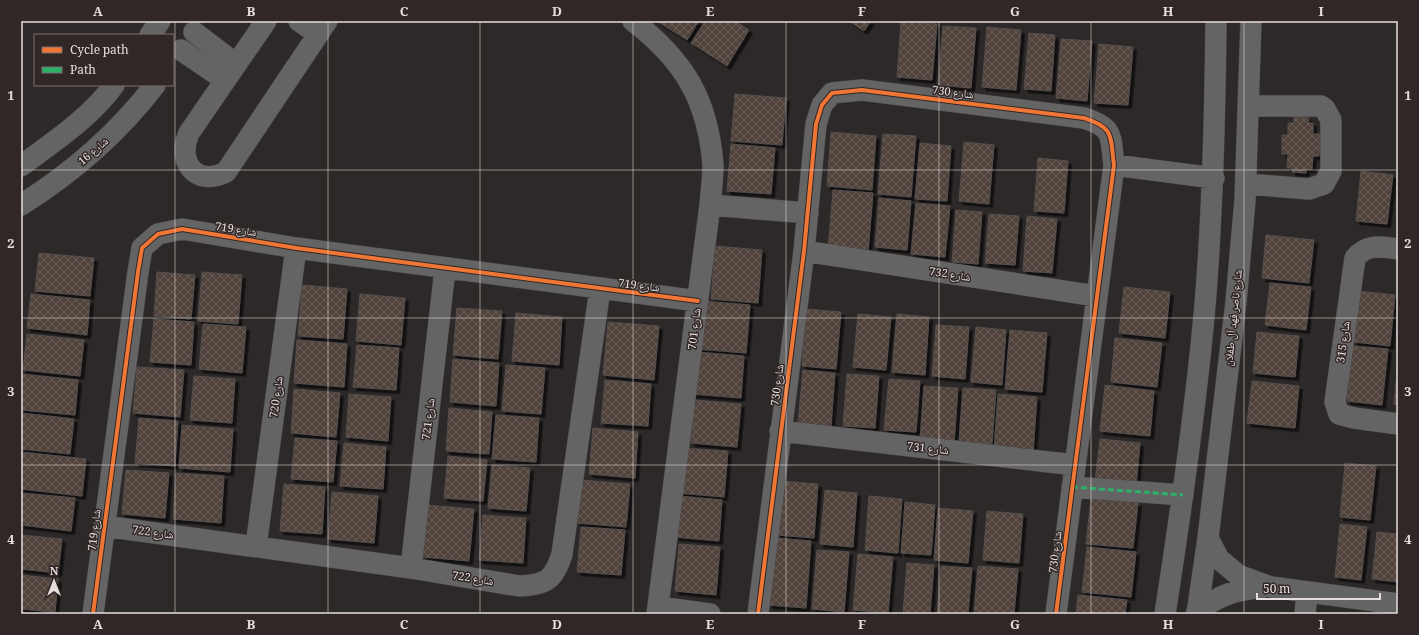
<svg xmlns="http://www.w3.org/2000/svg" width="1419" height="635" font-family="Georgia,'Noto Naskh Arabic',serif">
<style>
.building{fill:url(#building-cross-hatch);stroke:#524e4d;filter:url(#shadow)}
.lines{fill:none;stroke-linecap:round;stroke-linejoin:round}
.minor-casing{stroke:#4a4747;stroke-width:22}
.minor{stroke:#656464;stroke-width:21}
.quiet{stroke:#2db169;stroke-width:3;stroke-dasharray:6 3;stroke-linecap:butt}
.cycleway-casing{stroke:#312726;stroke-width:6}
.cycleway{stroke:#f07635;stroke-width:4}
.grid{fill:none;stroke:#e5dedd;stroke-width:1;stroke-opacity:0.55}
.labels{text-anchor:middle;stroke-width:3;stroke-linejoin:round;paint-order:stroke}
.street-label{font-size:11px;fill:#e5dedd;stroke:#312726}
.neatline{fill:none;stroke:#e5dedd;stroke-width:1.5}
.grid-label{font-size:13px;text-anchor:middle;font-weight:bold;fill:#e5dedd}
</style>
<defs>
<pattern id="building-cross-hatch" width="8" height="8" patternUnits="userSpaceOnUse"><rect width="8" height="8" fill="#51433b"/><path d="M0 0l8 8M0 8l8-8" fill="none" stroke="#6a5e57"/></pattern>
<filter id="shadow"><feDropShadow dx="3.5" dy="3.5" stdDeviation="0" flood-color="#0009"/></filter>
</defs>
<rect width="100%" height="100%" fill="#2e2929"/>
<path class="building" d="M 657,21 L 699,21 L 687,40 Z
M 705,21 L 735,21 L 749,30 L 727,66 L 691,43 Z
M 849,21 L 871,21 L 864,31 Z
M 901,21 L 937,24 L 932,80 L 897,77 Z
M 943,26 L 976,28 L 971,88 L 938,85 Z
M 987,27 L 1021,30 L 1016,90 L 982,87 Z
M 1029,33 L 1055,35 L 1051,91 L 1024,89 Z
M 1061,39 L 1092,41 L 1087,101 L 1056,98 Z
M 1099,44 L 1133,47 L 1128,105 L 1094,103 Z
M 735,94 L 786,98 L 782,145 L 731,141 Z
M 1294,117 L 1309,118 L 1308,123 L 1313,123 L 1313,134 L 1320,134 L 1319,156 L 1313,156 L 1312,169 L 1306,169 L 1306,173 L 1292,172 L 1292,168 L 1287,168 L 1288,154 L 1282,154 L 1282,135 L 1288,135 L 1288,123 L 1294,123 Z
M 831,132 L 876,136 L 872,190 L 827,186 Z
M 883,134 L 916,136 L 911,197 L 878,194 Z
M 964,142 L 994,145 L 989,204 L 959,201 Z
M 920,143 L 951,146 L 947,201 L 915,199 Z
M 731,144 L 775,148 L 771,194 L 727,191 Z
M 1038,158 L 1068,161 L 1064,213 L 1034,211 Z
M 1361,171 L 1393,175 L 1387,224 L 1356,221 Z
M 833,190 L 873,193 L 868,252 L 828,249 Z
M 879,198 L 911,201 L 907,250 L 875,247 Z
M 916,203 L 950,206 L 945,257 L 911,254 Z
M 956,210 L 982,212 L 978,264 L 952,262 Z
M 989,214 L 1019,216 L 1015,265 L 985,263 Z
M 1027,216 L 1057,219 L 1052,273 L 1023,271 Z
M 1266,235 L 1314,240 L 1309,283 L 1262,278 Z
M 715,246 L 762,250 L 758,303 L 711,299 Z
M 39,253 L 94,258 L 90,296 L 35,291 Z
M 157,272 L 195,275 L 191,319 L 154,316 Z
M 202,272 L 242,275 L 238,324 L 198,321 Z
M 1270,283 L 1311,287 L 1306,330 L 1265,325 Z
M 302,285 L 347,289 L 343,339 L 298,336 Z
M 1124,287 L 1170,292 L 1165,338 L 1119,333 Z
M 1359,291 L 1395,295 L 1390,346 L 1354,342 Z
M 31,294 L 90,300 L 87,335 L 27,328 Z
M 360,294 L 405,298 L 401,345 L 356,341 Z
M 701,301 L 750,305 L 746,353 L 697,349 Z
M 457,308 L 502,311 L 498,359 L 453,355 Z
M 806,309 L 841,312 L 836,369 L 802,366 Z
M 516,313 L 562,317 L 559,365 L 512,361 Z
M 858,314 L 891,317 L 886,370 L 853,367 Z
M 897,314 L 929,317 L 925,375 L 892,372 Z
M 154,319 L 194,322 L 191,365 L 150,362 Z
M 608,322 L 659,326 L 654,380 L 603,375 Z
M 203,324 L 246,327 L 242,373 L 199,369 Z
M 936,325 L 969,327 L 965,379 L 932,376 Z
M 976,327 L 1006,330 L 1002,385 L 971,382 Z
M 1010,330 L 1047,333 L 1042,392 L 1005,389 Z
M 1257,332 L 1299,336 L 1295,377 L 1253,373 Z
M 27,334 L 84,340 L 80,376 L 23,370 Z
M 1115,338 L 1162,343 L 1157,387 L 1111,382 Z
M 297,340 L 347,344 L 344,387 L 294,383 Z
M 357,345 L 399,348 L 396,390 L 353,387 Z
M 1353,346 L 1388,349 L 1382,405 L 1347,401 Z
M 696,352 L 744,356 L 741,398 L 692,394 Z
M 453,359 L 499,363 L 496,406 L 450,402 Z
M 1398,363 L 1398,405 L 1394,404 Z
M 506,365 L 545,368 L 541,414 L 502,411 Z
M 137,367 L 184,370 L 180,417 L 133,413 Z
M 803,370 L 835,373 L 831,426 L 798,423 Z
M 21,374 L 78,380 L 75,415 L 21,410 Z
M 847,374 L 879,376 L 875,428 L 843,426 Z
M 194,376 L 235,379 L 232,423 L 190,420 Z
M 889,379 L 920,381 L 916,432 L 884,430 Z
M 605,380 L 651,384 L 648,426 L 601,423 Z
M 1252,381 L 1299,386 L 1295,428 L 1247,423 Z
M 1105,385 L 1154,391 L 1150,436 L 1100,431 Z
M 924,386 L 958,388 L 954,443 L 920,440 Z
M 963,388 L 996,390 L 992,444 L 959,442 Z
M 294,389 L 340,393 L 336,437 L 291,433 Z
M 349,394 L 391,397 L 388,441 L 346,437 Z
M 998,394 L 1037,397 L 1033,453 L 994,450 Z
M 695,400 L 741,404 L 737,447 L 691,443 Z
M 449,408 L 492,412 L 489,454 L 446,451 Z
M 21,413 L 74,419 L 70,454 L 21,449 Z
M 496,415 L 539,418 L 536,462 L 492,459 Z
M 139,418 L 178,421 L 175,466 L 135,463 Z
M 182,425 L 233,429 L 230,472 L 179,468 Z
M 593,428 L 638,432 L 635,478 L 589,474 Z
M 295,438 L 337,441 L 333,482 L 291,479 Z
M 1100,439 L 1140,443 L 1136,486 L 1095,482 Z
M 344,443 L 386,447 L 383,489 L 340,486 Z
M 682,448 L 728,451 L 724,497 L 678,493 Z
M 21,452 L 86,459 L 82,496 L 21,489 Z
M 448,456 L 487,460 L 483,501 L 444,498 Z
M 1345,463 L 1376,466 L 1370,520 L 1340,517 Z
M 492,465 L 530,468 L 526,511 L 488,508 Z
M 126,470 L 169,473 L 165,518 L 122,514 Z
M 176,473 L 224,476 L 221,523 L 173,519 Z
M 580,480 L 630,484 L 626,527 L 577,523 Z
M 781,481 L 818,484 L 814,538 L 777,535 Z
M 284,484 L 325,487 L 322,534 L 280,531 Z
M 825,490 L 857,493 L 853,547 L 820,544 Z
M 332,492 L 378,496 L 374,543 L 328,539 Z
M 21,493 L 75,498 L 71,531 L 21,525 Z
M 678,496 L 722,500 L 719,541 L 675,537 Z
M 869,496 L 902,499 L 898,553 L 865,550 Z
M 1091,498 L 1138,503 L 1133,548 L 1086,544 Z
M 905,502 L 935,505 L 931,555 L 901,553 Z
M 427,505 L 474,509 L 469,561 L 423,557 Z
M 938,508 L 973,511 L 968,563 L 934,560 Z
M 987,511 L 1023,514 L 1019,563 L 983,560 Z
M 483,515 L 526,518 L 523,563 L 479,560 Z
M 1340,524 L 1367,527 L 1361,580 L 1335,577 Z
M 581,527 L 625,530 L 621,575 L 577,572 Z
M 1377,532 L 1398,534 L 1398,582 L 1372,579 Z
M 21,535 L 62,539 L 58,573 L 21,569 Z
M 775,538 L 811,541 L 806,608 L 769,605 Z
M 679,544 L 720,547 L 716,595 L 675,591 Z
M 1087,547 L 1136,552 L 1131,597 L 1082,592 Z
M 817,550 L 849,552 L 844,612 L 812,609 Z
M 858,554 L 893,557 L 888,613 L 853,610 Z
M 907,563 L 934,565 L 930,614 L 903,613 Z
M 941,566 L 972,568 L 968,614 L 937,614 Z
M 978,566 L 1018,569 L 1014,614 L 974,614 Z
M 21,575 L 58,579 L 55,612 L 21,609 Z
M 1078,595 L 1127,600 L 1125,614 L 1076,614 Z"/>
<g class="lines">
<g class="minor-casing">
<path id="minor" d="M 266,21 L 189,133 C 176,162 196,187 226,172 L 327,21
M 299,21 L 318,34
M 633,21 C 684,60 708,100 713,165 C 713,178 711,192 710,205 L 657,614
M 194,32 L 236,64
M 150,35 L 160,21
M 181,50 L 225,80
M 1114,165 L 1214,178
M 21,166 C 53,142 90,118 114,85
M 1246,184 L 1309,189 L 1324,184 L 1331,171 L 1331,120 L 1325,109 L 1321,106 L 1248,106
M 21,205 C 72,173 118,133 155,85
M 710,205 L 808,213
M 1398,249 C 1380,247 1368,243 1355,258 L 1335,402 L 1339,414 L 1354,418 L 1398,424
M 804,251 L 1096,296
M 780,431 L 1075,465
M 1072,487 L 1183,495
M 104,526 L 411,568 L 519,586 C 546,585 554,580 562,554 L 600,289
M 1208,538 L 1219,559 L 1238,575 L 1271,587 L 1398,604
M 256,546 L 296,248
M 411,568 L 445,269
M 658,607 L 710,614
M 1197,611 C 1222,594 1235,590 1264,587
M 93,614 L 138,272 L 142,248 L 158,234 L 182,229 L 296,248 L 698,301
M 758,614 L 804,251 L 816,124 L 822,105 L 832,93 L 862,90 L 1084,118 C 1115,128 1110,136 1114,165 L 1056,614
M 1165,614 C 1181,511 1196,408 1205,305 C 1213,210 1215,116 1216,21
M 1197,614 L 1208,538 L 1236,302 L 1245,200 L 1251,21
M 1305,614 L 1307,592"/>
</g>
<use href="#minor" class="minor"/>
<path class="quiet" d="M 1072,487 L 1183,495"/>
<g class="cycleway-casing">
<path id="cycleway" d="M 93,614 L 138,272 L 142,248 L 158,234 L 182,229 L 296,248 L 698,301
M 758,614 L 804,251 L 816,124 L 822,105 L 832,93 L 862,90 L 1084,118 C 1115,128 1110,136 1114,165 L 1056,614"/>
</g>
<use href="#cycleway" class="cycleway"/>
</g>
<path class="grid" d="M 175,21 L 175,614M 328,21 L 328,614M 480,21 L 480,614M 633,21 L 633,614M 786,21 L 786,614M 939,21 L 939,614M 1091,21 L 1091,614M 1244,21 L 1244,614M 21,170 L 1398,170M 21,318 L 1398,318M 21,465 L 1398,465"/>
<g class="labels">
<g class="street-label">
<text transform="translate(953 92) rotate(7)" y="4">شارع 730</text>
<text transform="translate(93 151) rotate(-41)" y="4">شارع 16</text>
<text transform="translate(236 229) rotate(9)" y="4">شارع 719</text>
<text transform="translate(950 274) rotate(9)" y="4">شارع 732</text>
<text transform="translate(639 285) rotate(7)" y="4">شارع 719</text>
<text transform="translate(1233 318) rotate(-84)" y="4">شارع ناصر فهد آل طفلان</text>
<text transform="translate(694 329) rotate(-83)" y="4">شارع 701</text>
<text transform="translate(1343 342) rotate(-82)" y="4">شارع 315</text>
<text transform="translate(777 385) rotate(-83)" y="4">شارع 730</text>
<text transform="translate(276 397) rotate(-82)" y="4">شارع 720</text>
<text transform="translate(428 419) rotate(-83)" y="4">شارع 721</text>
<text transform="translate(928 448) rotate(6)" y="4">شارع 731</text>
<text transform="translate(94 530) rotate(-83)" y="4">شارع 719</text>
<text transform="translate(153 532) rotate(8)" y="4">شارع 722</text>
<text transform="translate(1055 552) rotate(-83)" y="4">شارع 730</text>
<text transform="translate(473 578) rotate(9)" y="4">شارع 722</text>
</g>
</g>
<rect width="1419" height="635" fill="none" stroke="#312726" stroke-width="44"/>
<rect x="34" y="34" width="140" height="52" fill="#312726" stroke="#79706f"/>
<rect x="42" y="47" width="20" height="6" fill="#f07635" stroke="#79706f"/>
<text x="70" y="54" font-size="12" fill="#e5dedd">Cycle path</text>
<rect x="42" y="67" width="20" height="6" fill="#2db169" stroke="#79706f"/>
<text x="70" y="74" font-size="12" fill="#e5dedd">Path</text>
<g transform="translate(54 581)" stroke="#312726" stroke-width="3" paint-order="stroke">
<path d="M0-3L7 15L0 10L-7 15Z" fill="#e5dedd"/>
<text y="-6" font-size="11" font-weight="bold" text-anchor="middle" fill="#e5dedd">N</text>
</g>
<path d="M1257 593v6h123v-6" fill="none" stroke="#e5dedd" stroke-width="2"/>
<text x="1263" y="593" font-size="12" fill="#e5dedd" stroke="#312726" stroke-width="3" paint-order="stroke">50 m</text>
<rect x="22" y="22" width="1375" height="591" class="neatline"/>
<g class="grid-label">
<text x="98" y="16">A</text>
<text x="251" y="16">B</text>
<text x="404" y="16">C</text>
<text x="557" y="16">D</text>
<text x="710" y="16">E</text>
<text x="862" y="16">F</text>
<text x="1015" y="16">G</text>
<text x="1168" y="16">H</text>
<text x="1321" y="16">I</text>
<text x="11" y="100">1</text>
<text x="1408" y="100">1</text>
<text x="11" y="248">2</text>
<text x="1408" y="248">2</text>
<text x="11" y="396">3</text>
<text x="1408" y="396">3</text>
<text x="11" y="544">4</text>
<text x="1408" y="544">4</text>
<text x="98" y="629">A</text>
<text x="251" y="629">B</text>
<text x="404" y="629">C</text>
<text x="557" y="629">D</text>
<text x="710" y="629">E</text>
<text x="862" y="629">F</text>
<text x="1015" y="629">G</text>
<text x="1168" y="629">H</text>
<text x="1321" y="629">I</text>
</g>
</svg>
